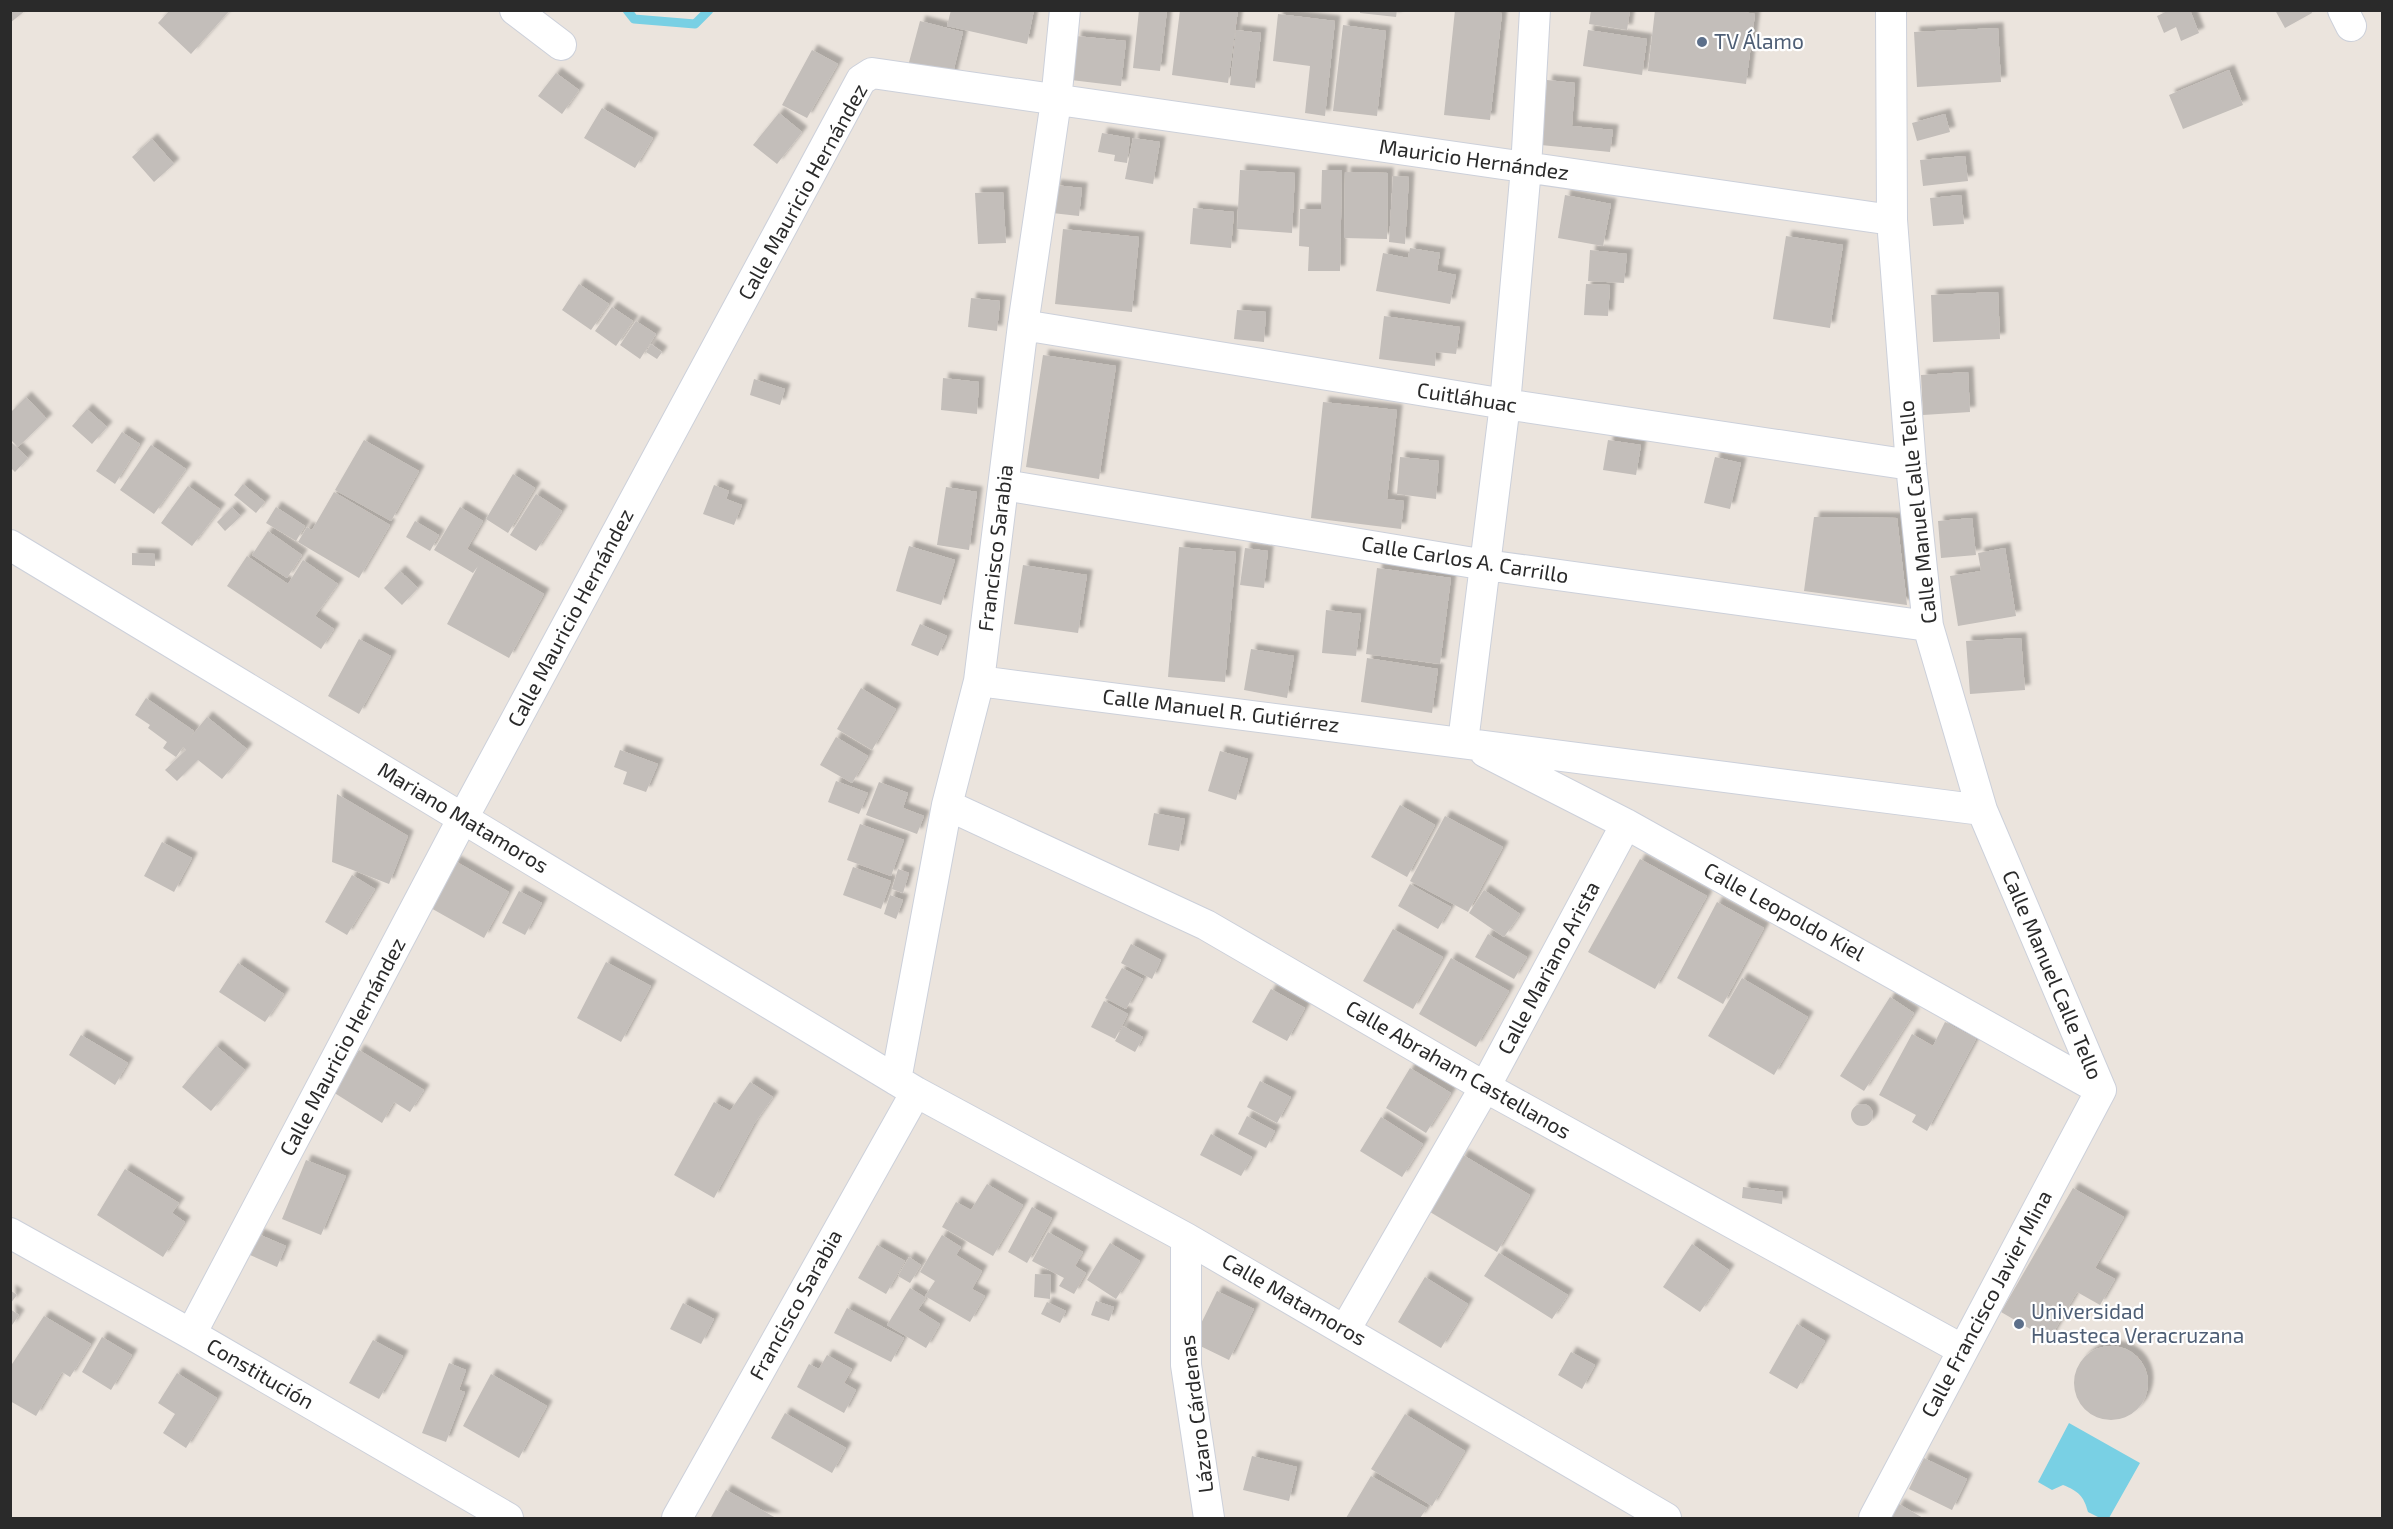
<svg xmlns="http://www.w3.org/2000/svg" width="2393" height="1529" font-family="'Exo 2',sans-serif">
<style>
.water{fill:#79d0e4}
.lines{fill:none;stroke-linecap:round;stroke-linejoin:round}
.stream{stroke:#79d0e4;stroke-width:9}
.building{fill:#c3beba;filter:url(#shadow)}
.street-casing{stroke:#ccd0da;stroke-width:32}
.street{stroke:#fff;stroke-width:30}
.service-dot{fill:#5c6f8a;stroke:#fff;stroke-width:2}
.labels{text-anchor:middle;stroke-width:4.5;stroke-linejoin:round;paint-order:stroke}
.service-label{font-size:21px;fill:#4e5e75;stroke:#fff;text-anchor:start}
.street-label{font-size:21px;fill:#2a2a2a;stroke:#fff}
</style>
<defs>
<filter id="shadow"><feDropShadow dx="5.5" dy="-5.5" stdDeviation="1.5" flood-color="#0004"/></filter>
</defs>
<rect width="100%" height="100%" fill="#ebe4dd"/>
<path class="water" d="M 2069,1423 L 2140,1463 L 2109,1518 L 2100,1518 L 2088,1512 C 2084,1496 2078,1491 2063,1485 L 2052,1490 L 2038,1482 Z"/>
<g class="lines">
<path class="stream" d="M 627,10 L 634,19 L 695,24 L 709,10"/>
</g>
<path class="building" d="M 10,10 L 26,10 L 10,23 Z
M 170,10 L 230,10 L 191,54 L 158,23 Z
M 951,10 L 1034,10 L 1027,44 L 947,26 Z
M 1139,10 L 1167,10 L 1160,71 L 1133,68 Z
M 1180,10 L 1238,10 L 1228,83 L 1172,75 Z
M 1360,10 L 1397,10 L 1396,17 L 1360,13 Z
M 1455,10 L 1502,13 L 1490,120 L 1444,115 Z
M 1591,10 L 1630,10 L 1627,30 L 1589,24 Z
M 1655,10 L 1732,10 L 1755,14 L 1746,84 L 1648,71 Z
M 2170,10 L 2190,10 L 2199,33 L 2181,41 L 2176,27 L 2164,33 L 2157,16 Z
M 2275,10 L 2311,10 L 2312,13 L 2285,28 Z
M 1278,14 L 1335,21 L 1325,116 L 1305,113 L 1310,66 L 1273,61 Z
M 920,21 L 963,32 L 952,77 L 908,66 Z
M 1343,25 L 1386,31 L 1377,116 L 1333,111 Z
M 1998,28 L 2001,82 L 1917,87 L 1914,32 Z
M 1236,30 L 1261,33 L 1255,88 L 1230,85 Z
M 1588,30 L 1647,39 L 1642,75 L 1583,66 Z
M 1076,36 L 1126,41 L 1121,86 L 1071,80 Z
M 812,50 L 838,64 L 807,118 L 782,105 Z
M 2229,70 L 2243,105 L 2183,129 L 2169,95 Z
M 556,73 L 579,90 L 562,114 L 538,96 Z
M 1547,80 L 1575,83 L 1572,126 L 1613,130 L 1610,152 L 1541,145 Z
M 602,108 L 653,138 L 635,168 L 584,138 Z
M 779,113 L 802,132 L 777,164 L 753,145 Z
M 1945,114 L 1950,132 L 1917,141 L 1912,123 Z
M 1102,133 L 1130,138 L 1127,163 L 1114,161 L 1115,155 L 1098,152 Z
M 1133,138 L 1160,142 L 1153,184 L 1125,179 Z
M 152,139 L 174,164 L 154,182 L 132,157 Z
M 1965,156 L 1968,181 L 1923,186 L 1920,160 Z
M 1240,170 L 1295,173 L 1292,233 L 1237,229 Z
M 1322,170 L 1342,170 L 1340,271 L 1308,271 L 1309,247 L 1299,246 L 1300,209 L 1321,209 Z
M 1345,172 L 1388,173 L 1387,239 L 1344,238 Z
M 1393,176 L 1409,177 L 1405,244 L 1389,242 Z
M 1055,185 L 1082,188 L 1079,216 L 1052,213 Z
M 1003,192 L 1006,243 L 978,244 L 975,193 Z
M 1565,195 L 1611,204 L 1603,246 L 1558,238 Z
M 1961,195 L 1964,224 L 1933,226 L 1930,198 Z
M 1193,208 L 1234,212 L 1231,248 L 1190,244 Z
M 1063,229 L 1139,237 L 1132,312 L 1055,304 Z
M 1786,236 L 1843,245 L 1830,328 L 1773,319 Z
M 1410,248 L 1440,253 L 1437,271 L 1456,275 L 1450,304 L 1376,291 L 1383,253 L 1408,258 Z
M 1590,250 L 1627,254 L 1624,283 L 1588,281 Z
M 579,284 L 609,304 L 591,330 L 562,310 Z
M 1586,284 L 1610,285 L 1608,316 L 1584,315 Z
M 1998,292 L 2000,339 L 1933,342 L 1931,295 Z
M 971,298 L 1000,301 L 997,331 L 968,327 Z
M 612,307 L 633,321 L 616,346 L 595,331 Z
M 1237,310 L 1266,312 L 1264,342 L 1234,339 Z
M 1384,316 L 1460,327 L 1456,354 L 1436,352 L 1435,366 L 1379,359 Z
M 636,321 L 656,334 L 640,359 L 620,345 Z
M 651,344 L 662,352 L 657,359 L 646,352 Z
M 1043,355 L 1116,366 L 1099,479 L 1026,467 Z
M 1968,372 L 1970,412 L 1923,415 L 1921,375 Z
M 943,378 L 979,382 L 977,414 L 941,410 Z
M 754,379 L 785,389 L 780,405 L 750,395 Z
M 26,397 L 47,419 L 18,447 L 10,439 L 10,413 Z
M 1323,402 L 1397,410 L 1387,499 L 1404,501 L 1401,529 L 1311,518 Z
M 87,409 L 107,427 L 92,444 L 72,426 Z
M 122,432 L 140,444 L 115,484 L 96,471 Z
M 364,440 L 419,471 L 391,521 L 335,490 Z
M 1608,440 L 1641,445 L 1636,475 L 1603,470 Z
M 10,441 L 28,458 L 15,472 L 10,467 Z
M 151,445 L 186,469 L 154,514 L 120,490 Z
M 1400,457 L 1439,461 L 1436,499 L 1397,494 Z
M 1715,457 L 1741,463 L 1730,509 L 1704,503 Z
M 513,474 L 535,488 L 508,533 L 486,519 Z
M 243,484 L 265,502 L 256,513 L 234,495 Z
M 714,485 L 729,491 L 726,499 L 742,505 L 734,525 L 703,514 Z
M 188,486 L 220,509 L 192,546 L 161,523 Z
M 946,487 L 977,492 L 969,550 L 937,545 Z
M 334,492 L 390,525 L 359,578 L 298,542 L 307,527 L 312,530 Z
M 536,494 L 562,511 L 536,551 L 510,535 Z
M 232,507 L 241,516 L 225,531 L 217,522 Z
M 276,507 L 305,526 L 296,541 L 266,523 Z
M 460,507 L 483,521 L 467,549 L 544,594 L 509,658 L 447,624 L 478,566 L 473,573 L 434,550 Z
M 1814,517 L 1897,518 L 1907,605 L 1804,591 Z
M 1972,518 L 1976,555 L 1941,558 L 1938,521 Z
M 415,521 L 439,535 L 430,551 L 406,537 Z
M 268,531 L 302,555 L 287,578 L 252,555 Z
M 909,546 L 955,560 L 941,605 L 896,591 Z
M 1179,547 L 1236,552 L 1225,682 L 1168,677 Z
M 1245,548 L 1268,551 L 1264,588 L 1240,585 Z
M 2005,548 L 2016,616 L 1958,626 L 1950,576 L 1981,571 L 1978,553 Z
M 132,553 L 155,554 L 155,566 L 132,565 Z
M 247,556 L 288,584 L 303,560 L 338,584 L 315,616 L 334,629 L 321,649 L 227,586 Z
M 1023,565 L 1087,575 L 1078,633 L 1014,624 Z
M 1377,568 L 1451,578 L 1440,664 L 1366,654 Z
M 400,571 L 418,588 L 402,605 L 384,588 Z
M 1326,610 L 1361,614 L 1356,656 L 1322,653 Z
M 920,624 L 947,636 L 938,656 L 911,645 Z
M 2021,638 L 2025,690 L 1970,694 L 1966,641 Z
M 359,639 L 391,656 L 359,714 L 328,696 Z
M 1251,649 L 1294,656 L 1287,698 L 1244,690 Z
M 1367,658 L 1438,669 L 1432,713 L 1361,702 Z
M 861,688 L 896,709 L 872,750 L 837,729 Z
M 146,698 L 194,731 L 190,738 L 207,717 L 247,749 L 222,779 L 198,760 L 177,781 L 165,770 L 186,750 L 183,747 L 176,757 L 163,748 L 167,742 L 148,728 L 150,725 L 135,715 Z
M 836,737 L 868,756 L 852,783 L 820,765 Z
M 620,750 L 658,764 L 646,792 L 623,784 L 627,772 L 614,767 Z
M 1220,751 L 1248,759 L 1236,800 L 1208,791 Z
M 836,781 L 868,793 L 859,814 L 828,802 Z
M 879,782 L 908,793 L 903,808 L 924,816 L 917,834 L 866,815 Z
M 337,794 L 408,836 L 389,884 L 332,862 Z
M 1400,805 L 1435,825 L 1407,877 L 1371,857 Z
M 1154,813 L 1185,819 L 1179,851 L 1148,845 Z
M 1445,816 L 1503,847 L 1468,912 L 1410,881 Z
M 860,824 L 904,840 L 891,876 L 847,860 Z
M 162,842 L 192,858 L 174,892 L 144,876 Z
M 1640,859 L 1707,896 L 1655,989 L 1588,952 Z
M 455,861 L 509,892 L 484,938 L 429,907 Z
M 853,867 L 891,881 L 881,909 L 843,895 Z
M 898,869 L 909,873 L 903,893 L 892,889 Z
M 352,875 L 375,889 L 347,935 L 325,922 Z
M 1410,884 L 1451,907 L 1438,929 L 1398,906 Z
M 1484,890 L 1520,914 L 1504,937 L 1469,913 Z
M 519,891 L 542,903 L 525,935 L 502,923 Z
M 890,895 L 903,900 L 896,919 L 884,914 Z
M 1717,902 L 1764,928 L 1723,1004 L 1677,978 Z
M 1393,929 L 1443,957 L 1413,1009 L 1363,981 Z
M 1488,934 L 1527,957 L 1514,979 L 1475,957 Z
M 1131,944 L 1161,960 L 1152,979 L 1121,963 Z
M 1451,958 L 1509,991 L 1476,1047 L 1419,1014 Z
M 606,962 L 651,986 L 621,1042 L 577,1018 Z
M 238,963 L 284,994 L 265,1022 L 219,992 Z
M 1122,968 L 1143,979 L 1126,1009 L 1105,998 Z
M 1742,978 L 1808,1017 L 1774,1075 L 1708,1036 Z
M 1271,989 L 1305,1008 L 1287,1041 L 1252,1022 Z
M 1890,997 L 1914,1013 L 1864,1091 L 1840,1076 Z
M 1104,1001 L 1128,1014 L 1115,1039 L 1091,1027 Z
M 1945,1022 L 1976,1039 L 1927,1131 L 1912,1122 L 1916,1115 L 1879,1095 L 1912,1034 L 1933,1046 Z
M 1123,1026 L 1143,1037 L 1135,1052 L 1115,1041 Z
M 81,1035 L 128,1063 L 115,1085 L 69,1055 Z
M 216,1046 L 245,1070 L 211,1111 L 182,1087 Z
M 359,1050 L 424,1090 L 410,1112 L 394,1102 L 382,1123 L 333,1092 Z
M 1410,1068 L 1451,1093 L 1426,1133 L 1386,1108 Z
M 1260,1081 L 1291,1097 L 1277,1123 L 1247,1107 Z
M 750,1082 L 773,1097 L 754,1124 L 714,1198 L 674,1175 L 714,1102 L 730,1111 Z
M1851 1115a11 11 0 1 1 22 0a11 11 0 1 1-22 0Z
M 1247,1116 L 1275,1131 L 1266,1148 L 1238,1134 Z
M 1381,1117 L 1423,1144 L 1402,1177 L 1360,1151 Z
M 1211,1134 L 1252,1157 L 1241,1176 L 1200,1155 Z
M 1463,1155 L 1530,1195 L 1497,1252 L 1430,1212 Z
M 306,1160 L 346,1176 L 321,1235 L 282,1219 Z
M 125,1169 L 179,1203 L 172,1213 L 185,1222 L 163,1257 L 97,1215 Z
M 987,1184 L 1023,1205 L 993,1256 L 942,1227 L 956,1202 L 971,1210 Z
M 1743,1187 L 1783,1192 L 1782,1204 L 1742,1198 Z
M 2073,1188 L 2124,1217 L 2095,1268 L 2115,1279 L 2100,1305 L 2077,1292 L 2049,1340 L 2001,1312 Z
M 1032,1207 L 1052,1218 L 1027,1263 L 1008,1252 Z
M 1048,1232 L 1083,1252 L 1075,1266 L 1086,1273 L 1074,1294 L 1059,1286 L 1064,1278 L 1032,1261 Z
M 258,1234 L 286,1246 L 277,1267 L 250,1255 Z
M 942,1235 L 961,1247 L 956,1255 L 982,1271 L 972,1289 L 985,1296 L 970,1322 L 925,1296 L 935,1281 L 920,1272 Z
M 1110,1243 L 1140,1261 L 1116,1299 L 1087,1280 Z
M 1692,1244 L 1729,1270 L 1700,1312 L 1663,1287 Z
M 877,1245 L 905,1261 L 886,1294 L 858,1278 Z
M 1499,1253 L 1568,1295 L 1552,1319 L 1484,1276 Z
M 909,1257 L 921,1265 L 910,1283 L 898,1276 Z
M 1035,1274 L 1051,1275 L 1050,1299 L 1034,1297 Z
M 1425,1277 L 1468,1304 L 1441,1348 L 1398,1322 Z
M 910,1288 L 926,1298 L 918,1310 L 940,1324 L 926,1348 L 887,1325 Z
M 10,1290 L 17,1295 L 10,1304 Z
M 1217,1291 L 1254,1309 L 1229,1360 L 1192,1342 Z
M 1096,1301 L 1114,1307 L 1109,1321 L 1091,1315 Z
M 1047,1302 L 1066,1311 L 1060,1323 L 1041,1314 Z
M 683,1303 L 714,1319 L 701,1344 L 670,1329 Z
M 847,1308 L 904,1338 L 891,1362 L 834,1333 Z
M 10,1309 L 19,1315 L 10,1328 Z
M 44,1316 L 91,1344 L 70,1377 L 62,1372 L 36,1416 L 10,1401 L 10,1367 Z
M 1797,1324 L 1825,1341 L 1797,1389 L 1769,1373 Z
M 102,1337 L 132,1355 L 111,1390 L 82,1372 Z
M 373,1340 L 403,1356 L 379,1399 L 349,1383 Z
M2074 1383a37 37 0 1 1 74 0a37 37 0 1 1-74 0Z
M 1571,1352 L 1595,1365 L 1582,1389 L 1558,1375 Z
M 827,1355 L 852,1369 L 844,1383 L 856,1390 L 844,1413 L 797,1387 L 809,1364 L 819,1369 Z
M 449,1363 L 466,1370 L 459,1390 L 465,1392 L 446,1442 L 422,1433 Z
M 177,1373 L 217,1398 L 186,1448 L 163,1433 L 175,1414 L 158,1403 Z
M 491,1374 L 547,1406 L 519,1458 L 463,1426 Z
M 785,1413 L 846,1448 L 832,1473 L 771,1438 Z
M 1405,1414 L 1465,1451 L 1432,1506 L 1371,1469 Z
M 1252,1456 L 1297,1467 L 1289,1501 L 1243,1490 Z
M 1924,1458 L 1967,1479 L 1952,1510 L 1909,1489 Z
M 1371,1476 L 1427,1508 L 1420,1518 L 1346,1518 Z
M 726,1490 L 776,1518 L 711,1517 Z
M 1899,1504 L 1923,1518 L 1890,1518 Z"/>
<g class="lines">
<g class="street-casing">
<path id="street" d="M 515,10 L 561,45
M 1891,10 L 1892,220 L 1911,465 L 1928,626 L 1982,810 L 2101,1090
M 2343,10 L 2351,26
M 1023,325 L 1505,404 L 1911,465
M 1004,485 L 1486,565 L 1928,626
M 10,545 L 916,1092 L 1186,1238 L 1666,1518
M 979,681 L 1982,810
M 1463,742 L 1505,404 L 1526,168 L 1535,10
M 1485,752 L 1626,824 L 2101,1090
M 947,805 L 1206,925 L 1485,1087 L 1963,1350
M 896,1080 L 947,805 L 979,681 L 1023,325 L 1056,101 L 1065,10
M 10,1233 L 191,1334 L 508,1518
M 1186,1238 L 1186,1365 L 1209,1518
M 1345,1330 L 1485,1087 L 1626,824
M 191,1334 L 463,818 L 861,80 L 872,73 L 1892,220
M 677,1518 L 916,1092
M 1874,1518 L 2101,1090"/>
</g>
<use href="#street" class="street"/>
</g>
<g class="service-dot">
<circle cx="1702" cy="42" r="6"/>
<circle cx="2019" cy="1324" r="6"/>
</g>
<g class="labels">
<g class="service-label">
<text x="1714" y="49">TV Álamo</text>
<text x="2031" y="1319">Universidad<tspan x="2031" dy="24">Huasteca Veracruzana</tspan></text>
</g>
<g class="street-label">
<text transform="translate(1474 160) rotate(8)" y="7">Mauricio Hernández</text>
<text transform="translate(803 192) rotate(-61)" y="7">Calle Mauricio Hernández</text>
<text transform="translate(1467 398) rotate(9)" y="7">Cuitláhuac</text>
<text transform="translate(1918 512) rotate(-96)" y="7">Calle Manuel Calle Tello</text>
<text transform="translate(996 548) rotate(-83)" y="7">Francisco Sarabia</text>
<text transform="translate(1465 560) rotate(9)" y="7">Calle Carlos A. Carrillo</text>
<text transform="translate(571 618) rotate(-62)" y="7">Calle Mauricio Hernández</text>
<text transform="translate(1221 711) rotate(7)" y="7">Calle Manuel R. Gutiérrez</text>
<text transform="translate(463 818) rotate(31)" y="7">Mariano Matamoros</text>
<text transform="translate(1784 912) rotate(29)" y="7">Calle Leopoldo Kiel</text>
<text transform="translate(1549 968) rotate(-62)" y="7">Calle Mariano Arista</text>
<text transform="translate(2052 975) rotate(67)" y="7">Calle Manuel Calle Tello</text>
<text transform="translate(343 1047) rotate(-62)" y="7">Calle Mauricio Hernández</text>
<text transform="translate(1458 1070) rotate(30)" y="7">Calle Abraham Castellanos</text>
<text transform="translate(1294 1300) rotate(30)" y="7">Calle Matamoros</text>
<text transform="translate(1987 1304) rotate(-62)" y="7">Calle Francisco Javier Mina</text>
<text transform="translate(796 1305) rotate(-61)" y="7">Francisco Sarabia</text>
<text transform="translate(260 1374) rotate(30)" y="7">Constitución</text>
<text transform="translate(1197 1414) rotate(-97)" y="7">Lázaro Cárdenas</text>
</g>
</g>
<rect width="2393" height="1529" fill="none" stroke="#2a2a2a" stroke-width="24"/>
</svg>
